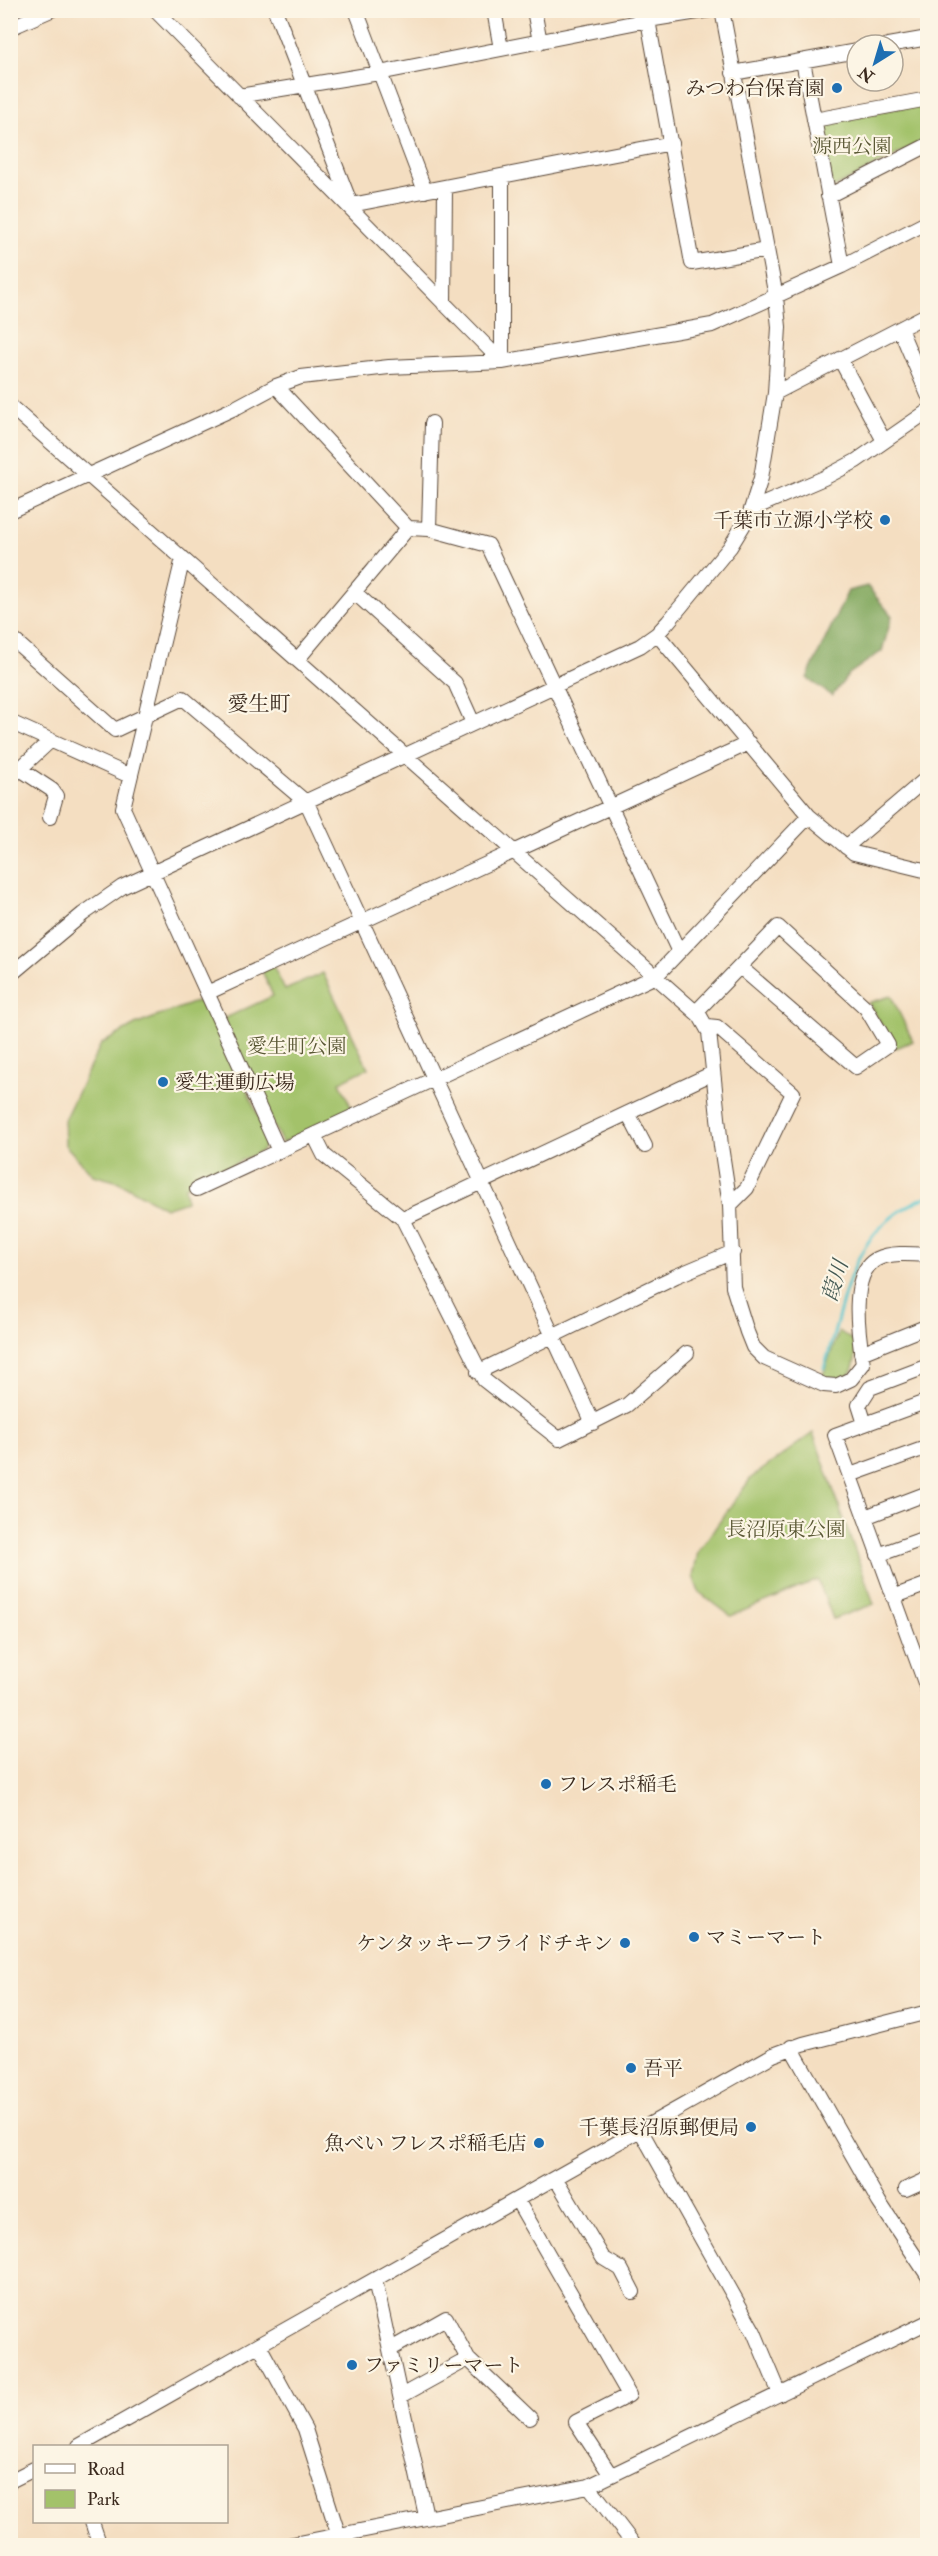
<svg xmlns="http://www.w3.org/2000/svg" width="938" height="2556" font-family="'IM FELL Double Pica','Noto Serif JP',serif">
<style>
.green{fill:#a3c26a;stroke:#6f7644;stroke-width:1.5}
.forest{fill:#82a85e;stroke:#5e693e;stroke-width:1.5}
.lines{fill:none;stroke-linecap:round;stroke-linejoin:round}
.stream{stroke:#58c6ce;stroke-width:3}
.minor-casing{stroke:#574536;stroke-width:16}
.minor{stroke:#fff;stroke-width:14}
.poi-dot{fill:#1f6fb2;stroke:#fcf5e5;stroke-width:2}
.labels{text-anchor:middle;stroke-width:4.5;stroke-linejoin:round;paint-order:stroke}
.poi-label{font-size:20px;fill:#3b2a1e;stroke:#fcf5e5;text-anchor:end}
.park-label{font-size:20px;fill:#5a5835;stroke:#fcf5e5}
.neighbourhood-label{font-size:21px;fill:#3b2a1e;stroke:#fcf5e5}
.water-label{font-size:21px;font-style:italic;fill:#445953;stroke:#fcf5e5}
</style>
<rect width="100%" height="100%" fill="#fcf5e5"/>
<filter id="ink" filterUnits="userSpaceOnUse"><feTurbulence type="fractalNoise" baseFrequency=".0167" numOctaves="2"/><feDisplacementMap in="SourceGraphic" scale="12" xChannelSelector="R" yChannelSelector="G"/><feConvolveMatrix kernelMatrix="1 2 1 2 8 2 1 2 1" color-interpolation-filters="sRGB"/></filter>
<filter id="wash" filterUnits="userSpaceOnUse"><feTurbulence type="fractalNoise" baseFrequency=".008" numOctaves="4" result="noise"/><feDisplacementMap in="SourceGraphic" scale="24" xChannelSelector="R" yChannelSelector="G"/><feGaussianBlur stdDeviation="1.35" result="paint"/><feColorMatrix in="noise" values="0 0 0 0 0 0 0 0 0 0 0 0 0 0 0 0 0 1.4 0 .05"/><feComposite in="paint" operator="in"/></filter>
<g filter="url(#wash)">
<rect width="100%" height="100%" fill="#f4dec1"/>
<path class="green" d="M 927,102 L 927,139 L 831,189 L 819,123 Z
M 273,966 L 285,990 L 323,973 L 368,1068 L 340,1082 L 353,1111 L 282,1143 L 223,1019 L 273,996 L 262,971 Z
M 891,996 L 913,1041 L 896,1048 L 868,1003 Z
M 206,998 L 268,1138 L 262,1151 L 185,1186 L 186,1201 L 165,1208 L 119,1182 L 93,1175 L 65,1145 L 64,1120 L 101,1044 L 135,1025 Z
M 839,1331 L 856,1343 C 856,1370 853,1383 821,1380 Z
M 813,1433 L 874,1604 L 833,1619 L 818,1580 L 731,1616 L 699,1592 L 693,1576 L 698,1552 L 751,1478 Z"/>
<path class="forest" d="M 867,586 L 892,616 L 882,651 L 849,674 L 832,696 L 807,678 L 848,591 Z"/>
<g class="lines">
<path class="stream" d="M 824,1368 C 848,1296 845,1231 928,1196"/>
</g>
</g>
<g filter="url(#ink)">
<g class="lines">
<g class="minor-casing">
<path id="minor" d="M 155,10 L 502,362
M 275,10 L 353,210
M 356,10 L 425,191
M 494,10 L 501,49
M 534,10 L 540,42
M 648,20 L 692,263 L 767,250
M 10,28 L 51,10
M 888,45 L 928,38
M 803,61 L 842,266
M 733,73 L 857,51
M 239,96 L 379,73 L 648,20 L 710,10
M 814,120 L 928,99
M 828,196 L 928,145
M 351,205 L 672,143
M 444,304 L 445,187
M 900,329 L 928,395
M 840,359 L 884,441
M 502,362 L 502,176
M 276,386 L 408,528 L 429,529 L 488,545 L 679,952
M 775,393 L 928,314
M 10,406 L 700,1016 L 709,1032 L 721,1146 L 730,1205 L 733,1287 L 747,1332 L 753,1347 L 764,1358 L 824,1385 L 836,1386 L 851,1379 L 863,1364 C 859,1338 848,1273 877,1259 C 891,1252 912,1254 928,1255
M 752,509 L 824,478 L 856,461 L 928,411
M 10,511 L 237,407 L 276,386 L 301,377 L 389,367 L 502,362 L 712,325 L 842,266 L 928,222
M 429,529 L 432,423
M 183,558 L 123,808 L 279,1151
M 354,592 L 455,683 L 473,723
M 657,634 L 809,816 L 854,853 L 928,871
M 16,642 L 115,730 L 183,698 L 307,803 L 593,1423
M 297,660 L 408,528
M 10,722 L 130,776
M 20,769 L 52,790 L 56,796 L 50,817
M 10,778 L 50,741
M 846,847 L 928,777
M 10,975 L 83,914 L 122,887 L 640,646 L 657,634 L 668,622 L 730,547 L 749,516 L 761,478 L 775,393 L 779,327 L 776,297 L 722,10
M 207,993 L 749,743
M 696,1012 L 778,927 L 866,1008 L 888,1045 L 856,1067 L 740,967
M 707,1026 L 717,1027 L 793,1093 L 747,1188 L 730,1205
M 628,1113 L 645,1146
M 314,1135 L 324,1155 L 403,1219 L 484,1380 L 559,1439 L 627,1405 L 687,1353
M 197,1189 L 656,976 L 809,816
M 403,1219 L 713,1073
M 861,1353 L 928,1326
M 478,1372 L 676,1276 L 733,1252
M 928,1401 L 835,1435 L 928,1691
M 865,1424 L 859,1405 L 870,1388 L 928,1366
M 850,1475 L 928,1447
M 865,1517 L 928,1493
M 878,1555 L 928,1537
M 893,1597 L 928,1584
M 791,2047 L 879,2202 L 928,2276
M 641,2131 L 754,2332 L 780,2394
M 556,2179 L 603,2258 L 621,2269 L 633,2292
M 906,2189 L 928,2179
M 517,2200 L 629,2395 L 576,2422 L 610,2474
M 375,2280 L 426,2516
M 259,2345 L 305,2429 L 342,2546
M 391,2349 L 446,2318 L 468,2359 L 530,2418
M 401,2396 L 468,2359
M 79,2446 L 773,2055 L 803,2044 L 928,2012
M 10,2481 L 34,2469
M 589,2486 L 635,2546
M 92,2522 L 100,2546
M 283,2546 L 589,2486 L 928,2322"/>
</g>
<use href="#minor" class="minor"/>
</g>
</g>
<g class="poi-dot">
<circle cx="837" cy="88" r="6"/>
<circle cx="885" cy="520" r="6"/>
<circle cx="163" cy="1082" r="6"/>
<circle cx="546" cy="1784" r="6"/>
<circle cx="694" cy="1937" r="6"/>
<circle cx="625" cy="1943" r="6"/>
<circle cx="631" cy="2068" r="6"/>
<circle cx="751" cy="2127" r="6"/>
<circle cx="539" cy="2143" r="6"/>
<circle cx="352" cy="2365" r="6"/>
</g>
<g class="labels">
<g class="poi-label">
<text x="825" y="95">みつわ台保育園</text>
<text x="873" y="527">千葉市立源小学校</text>
<text x="175" y="1089" text-anchor="start">愛生運動広場</text>
<text x="558" y="1791" text-anchor="start">フレスポ稲毛</text>
<text x="706" y="1944" text-anchor="start">マミーマート</text>
<text x="613" y="1950">ケンタッキーフライドチキン</text>
<text x="643" y="2075" text-anchor="start">吾平</text>
<text x="739" y="2134">千葉長沼原郵便局</text>
<text x="527" y="2150">魚べい フレスポ稲毛店</text>
<text x="364" y="2372" text-anchor="start">ファミリーマート</text>
</g>
<g class="park-label">
<text x="852" y="153">源西公園</text>
<text x="297" y="1053">愛生町公園</text>
<text x="786" y="1536">長沼原東公園</text>
</g>
<g class="neighbourhood-label">
<text x="259" y="711">愛生町</text>
</g>
<g class="water-label">
<text transform="translate(835 1281) rotate(-73)" y="7">葭川</text>
</g>
</g>
<rect width="938" height="2556" fill="none" stroke="#fcf5e5" stroke-width="36"/>
<rect x="33" y="2445" width="195" height="78" fill="#fcf5e5" stroke="#afa495" stroke-width="1.5"/>
<rect x="45" y="2464" width="30" height="9" fill="#ffffff" stroke="#afa495" stroke-width="1.5"/>
<text x="87" y="2475" font-size="18" fill="#3b2a1e">Road</text>
<rect x="45" y="2490" width="30" height="18" fill="#a3c26a" stroke="#afa495" stroke-width="1.5"/>
<text x="87" y="2505" font-size="18" fill="#3b2a1e">Park</text>
<g transform="translate(875 63) rotate(217)"><circle r="28" fill="#fcf5e5" stroke="#afa495" stroke-width="1.5"/>
<path d="M0-4.5L10 22L0 15L-10 22Z" fill="#1f6fb2"/>
<text y="-9" font-size="16" font-weight="bold" text-anchor="middle" fill="#3b2a1e">N</text>
</g>
</svg>
